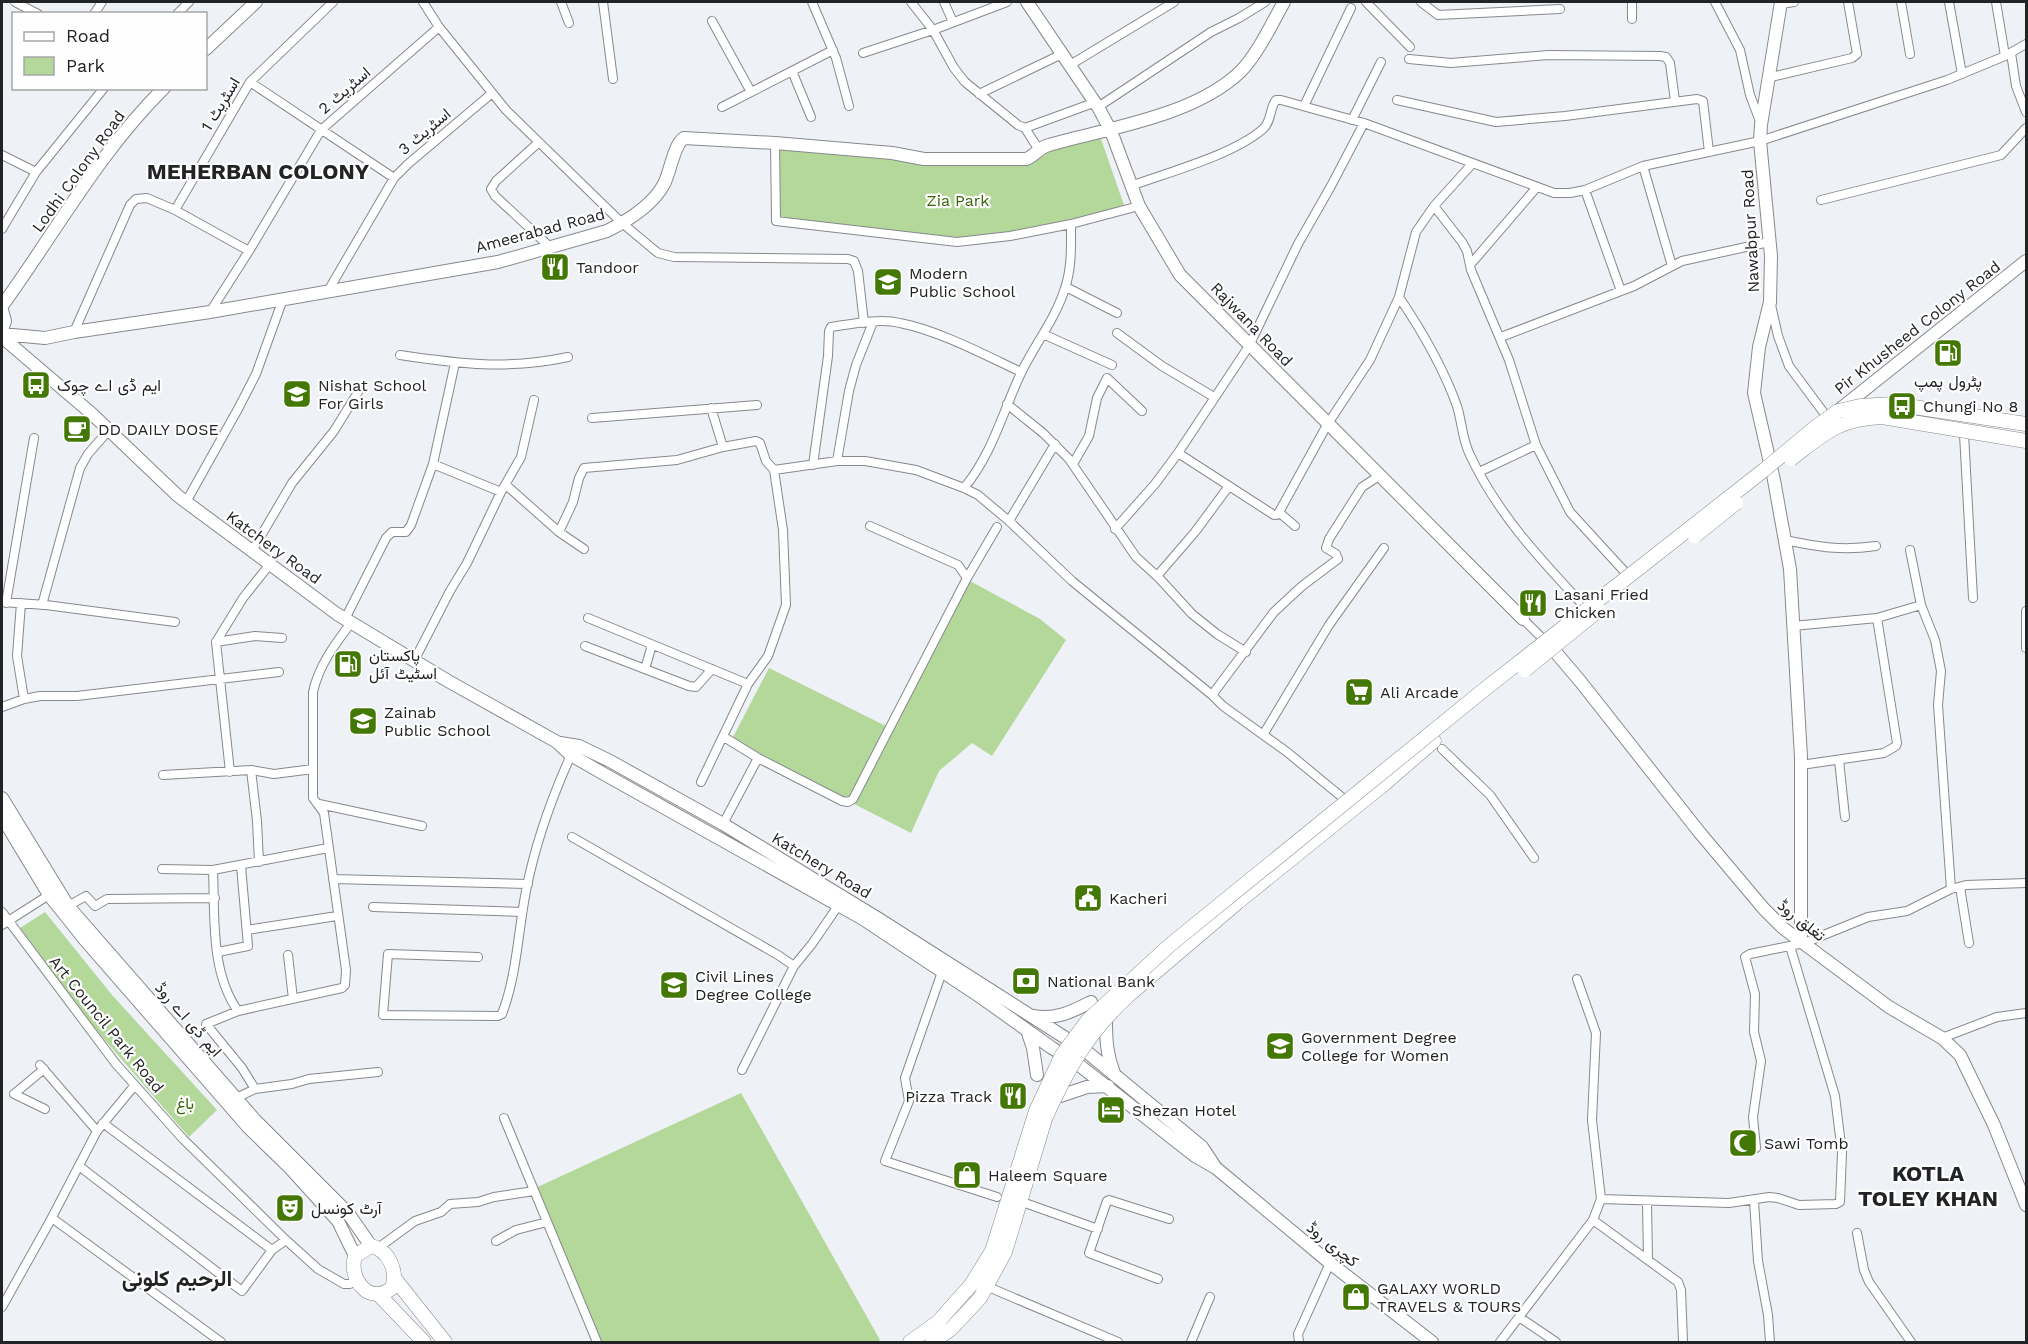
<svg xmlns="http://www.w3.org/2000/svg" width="2028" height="1344" font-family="'Work Sans',Vazirmatn,sans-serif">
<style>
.green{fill:#b3d89a}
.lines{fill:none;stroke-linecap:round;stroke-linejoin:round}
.street-casing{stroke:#86898d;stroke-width:10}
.secondary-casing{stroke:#86898d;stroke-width:14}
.primary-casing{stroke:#86898d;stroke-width:15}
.street{stroke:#fff;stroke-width:8}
.secondary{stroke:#fff;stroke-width:12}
.primary{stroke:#fff;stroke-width:14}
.primary-bridge-casing{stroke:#86898d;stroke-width:15;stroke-linecap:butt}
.primary-bridge{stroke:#fff;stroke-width:14}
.labels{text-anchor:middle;stroke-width:4.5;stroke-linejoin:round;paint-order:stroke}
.street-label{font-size:16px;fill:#222325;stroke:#fefefe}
.park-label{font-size:16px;fill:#386409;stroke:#fefefe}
.poi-label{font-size:16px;fill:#222325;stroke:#fefefe;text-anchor:start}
.district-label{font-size:22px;font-weight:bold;fill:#222325;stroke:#fefefe}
</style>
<rect width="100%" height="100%" fill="#eef1f6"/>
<path class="green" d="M 1100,136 L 1125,208 L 1010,234 L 958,239 L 778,220 L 778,145 L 1029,163 L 1046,148 Z
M 970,581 L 1040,619 L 1066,640 L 992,756 L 972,743 L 939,771 L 911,833 L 731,741 L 769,668 L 892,729 Z
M 45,912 L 112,995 L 217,1110 L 189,1137 L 84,1016 L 20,928 Z
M 741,1093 L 880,1340 L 876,1342 L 598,1342 L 531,1190 Z"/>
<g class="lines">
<g class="street-casing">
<path id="street" d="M 15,2 L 38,14
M 423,2 L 439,27 L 506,110 L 622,223 L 658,253 L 674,257 L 848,259 L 854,261 L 858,271 L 864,323
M 561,2 L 569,23
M 603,2 L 613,79
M 812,2 L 836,58 L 849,106
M 911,2 L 933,30 L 954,68 L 965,82 L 1018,125 L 1025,128 L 1039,150
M 944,2 L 953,22
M 1366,2 L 1410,47
M 1421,2 L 1438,15 L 1560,9
M 1715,2 L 1740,50 L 1750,95 L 1761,124
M 1901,2 L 1910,54
M 1949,2 L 1962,74
M 1996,2 L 2005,56
M 1781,4 L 1794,2
M 94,14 L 102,2
M 177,14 L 189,2
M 1632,19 L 1632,2
M 712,21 L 751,92
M 863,53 L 933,30 L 1007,2
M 2011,53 L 2016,86 L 2026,112
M 1409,59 L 1451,63 L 1549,55 L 1660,56 L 1666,57 L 1670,63 L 1675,101
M 1070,65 L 1174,2
M 792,71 L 811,117
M 1767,78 L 1852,58 L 1857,54 L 1848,2
M 250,82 L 394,178
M 979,94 L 1062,54
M 1397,100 L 1496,122 L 1565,116 L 1697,99 L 1703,101 L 1709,152
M 1304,106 L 1351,8
M 722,107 L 833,50
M 1098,107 L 1211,32 L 1239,18 L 1265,2
M 1352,120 L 1381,62
M 1025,128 L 1096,102
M 539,142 L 496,181 L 491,189 L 495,196 L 550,247
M 775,143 L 776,221 L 957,242 L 1010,236 L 1071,224 L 1139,206
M 2,155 L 36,172
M 1643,166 L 1672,266
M 1131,186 C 1169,172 1233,155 1263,129 C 1272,121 1269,109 1276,100 L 1281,100 L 1364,123 L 1554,193 L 1570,193 L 1585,190 L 1643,166 L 1760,141 L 1947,80 L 2005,56 L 2026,44
M 1585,190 L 1621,291
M 1821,200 L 2001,155 L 2026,128
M 1434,206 L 1462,242 L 1467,251 L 1471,270 L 1509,360 L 1536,445 L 1570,512 L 1624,571
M 175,210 L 250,82 L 333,2
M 2,229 L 36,172 L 104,88
M 1470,265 L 1537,187
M 1066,287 L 1117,313
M 328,291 L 394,178 L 408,164 L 491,94
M 1399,297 C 1422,331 1443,367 1457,406 C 1462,422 1462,439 1470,455 C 1497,513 1539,558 1582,604
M 1771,305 L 1778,336 L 1789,366 L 1824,413
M 210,312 L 249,251 L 321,130 L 439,27
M 74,332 L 130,205 L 136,199 L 147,198 L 175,210 L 249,251
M 1117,333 L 1162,366 L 1214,397
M 1043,334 L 1112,365
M 1501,337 L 1634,286 L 1682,261 L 1769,242
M 400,355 C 461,364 507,370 568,357
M 1007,404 L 1043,433 L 1069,459 L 1136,557 L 1159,578 L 1192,614 L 1217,634 L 1246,652
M 711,408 L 723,447
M 592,418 L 757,405
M 1964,434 L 1973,598
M 1178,453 L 1274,515 L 1281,514 L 1295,526
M 837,461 L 849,391 L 856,365 L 873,322
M 433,464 L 501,492
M 1073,464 L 1089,436 L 1097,398 L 1107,378 L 1142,411
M 813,465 L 828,356 L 829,331 L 831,327 C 852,324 879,318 900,323 C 940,331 985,355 1021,372
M 774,470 L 837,461 L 865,461 L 916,470 L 964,488 L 978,495 L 1009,521 L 1072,581 L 1212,695 L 1223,706 L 1287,752 L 1343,798
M 1479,472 L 1536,445
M 506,485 L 559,532 L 584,549
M 964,488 C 992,455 1003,411 1021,373 C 1035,344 1056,318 1065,288 C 1072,268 1071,245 1071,224
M 186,502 L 238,409 L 256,374 L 283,299
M 1278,514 L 1327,425 L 1370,360 L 1399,297 L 1416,232 L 1434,206 L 1472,164
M 1009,521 L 1055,444
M 870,526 L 958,565 L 967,578
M 1115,529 L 1155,484 L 1178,453 L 1249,346 L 1298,244 L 1331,186 L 1364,123
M 559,532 L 573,502 L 579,478 L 584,468 L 677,460 L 723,447 L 756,441 L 760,443 L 766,461 L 774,470 L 783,530 L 786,605 L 768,656 L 748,684 L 701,782
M 1785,540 C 1819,547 1841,551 1876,546
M 1910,550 L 1921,605 L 1935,640 L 1941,671 L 1938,705 L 1951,889
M 252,551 L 292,483 L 334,431 L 358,392
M 1157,576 L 1195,532 L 1229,486
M 2,602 L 46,605 L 175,622
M 6,603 L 34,438
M 21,603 L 17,656 L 24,699
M 42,605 L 80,468 L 88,454 L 109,430
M 2026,611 L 2026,648
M 588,618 L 748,684
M 345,619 L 386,538 L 392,532 L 406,532 L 411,525 L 433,464 L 455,363
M 1523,619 L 1548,644
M 1793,626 L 1877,618 L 1921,605
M 216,642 L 255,636 L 282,638
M 585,646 L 689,686 L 696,687 L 712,669
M 414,661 L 450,591 L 467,563 L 501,492 L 521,457 L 534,400
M 645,669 L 652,645
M 1212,695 L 1274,612 L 1302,586 L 1338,559 L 1336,554 L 1326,548 L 1329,539 L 1362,487 L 1379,476
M 2,707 L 24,699 L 40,696 L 77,696 L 279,672
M 1263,735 L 1329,625 L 1384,548
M 724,737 L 758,758 L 842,801 L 848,802 L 853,799 L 967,578 L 997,527
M 1442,749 L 1490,795 L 1534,858
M 1839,760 L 1845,817
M 1801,765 L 1884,753 L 1896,746 L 1897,743 L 1877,618
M 251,770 L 257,821 L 259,862
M 230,772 L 216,642 L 243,598 L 270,564
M 163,775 L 251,770 L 274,774 L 313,769
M 319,804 L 422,826
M 723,824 L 758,758
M 572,837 L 778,955 L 794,966
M 162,869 L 213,870 L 328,848
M 213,870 C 215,915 210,972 238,1011
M 333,879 L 528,884
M 1960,887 L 1969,943
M 68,906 L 86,896 L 95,906 L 107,899 L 215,898
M 373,907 L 522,912
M 2,912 L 116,1064 L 183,1139 L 286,1240 L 318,1269 L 344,1284 L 350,1284 L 356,1279
M 2,925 L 49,895
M 247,930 L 337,916
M 218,952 L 248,946 L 241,866
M 288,955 L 293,999
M 478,957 L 388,954 L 383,1015 L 498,1016 L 502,1014 C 517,975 518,931 526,891 C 535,845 552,797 571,755
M 942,972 L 905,1078 L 909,1101 L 885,1161 L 997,1197
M 1942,1038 L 1997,1017 L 2026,1013
M 40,1065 L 97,1131
M 44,1069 L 14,1094 L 45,1109
M 742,1070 L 794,966 L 812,944 L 840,903
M 255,1089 L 242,1068 L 206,1024 L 238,1011 L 342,988 L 345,985 L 346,970 L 324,813 L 313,798 L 313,692 C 319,665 335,644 351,623
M 236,1098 L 255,1089 L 292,1084 L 309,1079 L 378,1072
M 504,1118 L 597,1342
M 103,1123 L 272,1250
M 1756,1148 L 1753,1117 L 1761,1061 L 1754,1032 L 1755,994 L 1745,957 L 1750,954 L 1804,943 L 1868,917 L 1907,911 L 1951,889 L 1966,885 L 2026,883
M 79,1166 L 242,1291 L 272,1250 L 286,1240
M 1601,1199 L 1729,1203 L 1769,1197 L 1778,1198 L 1799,1205 L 1836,1204 L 1840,1202 L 1842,1153 L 1835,1096 L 1790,946
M 1754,1201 L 1758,1261 L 1768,1315 L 1770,1342
M 1647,1202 L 1648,1259
M 1025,1203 L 1098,1229
M 52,1218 L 221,1342
M 1593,1220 L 1678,1282 L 1681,1290 L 1683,1342
M 1857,1233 L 1864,1270 L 1869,1282 L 1911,1342
M 496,1241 L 516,1230 L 547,1222
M 378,1248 L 415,1221 L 441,1212 L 450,1204 L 478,1202 L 494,1197 L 534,1191
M 1158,1279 L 1089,1253 L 1107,1201 L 1109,1200 L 1169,1219
M 993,1289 L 1118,1342
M 2,1307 L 49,1223 L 97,1131 L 135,1085
M 1519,1317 L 1556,1342
M 1191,1342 L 1210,1297
M 1299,1342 L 1298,1334 L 1330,1263
M 1500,1342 L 1593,1220 L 1601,1199 L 1592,1120 L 1596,1033 L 1577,979"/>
</g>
<g class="secondary-casing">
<path id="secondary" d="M 1027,2 L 1098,107 L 1111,131 L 1139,206 L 1180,275 L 1523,619
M 1781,2 L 1761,125 L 1760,141 L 1771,256 L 1770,302 L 1759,347 L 1754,393 L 1774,480 L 1790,569 L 1801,757 L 1801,941
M 206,49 L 256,2
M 2,306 C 55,233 99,152 164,88
M 2,310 L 5,321 L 2,330
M 2,334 L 45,338 L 74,332 L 210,312 L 498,262 L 607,231 C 627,221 653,205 664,184 C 670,173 674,144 684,138 L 775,143 L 892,153 L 924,159 L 1026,159 C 1035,156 1039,147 1049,145 C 1108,128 1194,116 1240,72 C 1258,54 1272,23 1284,2
M 2,337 L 91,413 L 178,496 L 337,614 L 448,681 L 557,742 L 571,755 L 604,774 L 863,919 L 982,998 L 1052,1048 L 1079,1065 L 1195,1156 L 1216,1168 L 1330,1263 L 1432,1342
M 1839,410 L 2026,261
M 1552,648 L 1580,681 L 1700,833 L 1764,909 L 1783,928 L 1889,1007 L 1942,1038 L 1960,1055 L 1994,1125 L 2026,1205
M 560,743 L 579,746 L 610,761 L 723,824 L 879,919 L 1061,1035 L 1087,1052 L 1202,1147 L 1214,1165
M 2,798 L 68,906 L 255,1120 L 348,1213 L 371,1246
M 2,817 L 49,895 L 85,940 L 248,1127 L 291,1169 L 338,1221 L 355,1256
M 1033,1016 C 1056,1020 1071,1012 1091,1002
M 1106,1022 C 1106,1040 1107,1056 1114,1073
M 1027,1030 L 1033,1048 L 1037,1075
M 1060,1096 L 1087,1087 L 1108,1086"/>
</g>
<g class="primary-casing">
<path id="primary" d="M 1130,994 L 1238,902 L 1383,785 L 1434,741
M 371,1246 C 389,1250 398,1271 392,1288 C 369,1306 348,1279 355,1256 Z
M 395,1279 L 445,1342
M 379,1295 L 424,1342
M 910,1342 L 938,1322 L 971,1285 L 992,1251 L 1036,1111
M 932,1342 L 951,1329 L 980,1298 L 1005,1252 L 1045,1119"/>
</g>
<use href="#street" class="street"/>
<use href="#secondary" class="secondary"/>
<use href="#primary" class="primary"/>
<g class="primary-bridge-casing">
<path id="primary-bridge" d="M 1791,459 C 1825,433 1838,419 1882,417 L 2026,441
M 1695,536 L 1736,503
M 1525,670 L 1599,610
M 1036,1111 L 1062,1055 L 1088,1020 L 1170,945 L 1485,689 L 1764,470 L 1817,426 L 1838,411 L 1860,406 L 1894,404 L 2026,424
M 1045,1119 C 1067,1069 1089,1031 1130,994"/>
</g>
<use href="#primary-bridge" class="primary-bridge"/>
</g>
<defs>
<g id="restaurant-square" transform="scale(1.5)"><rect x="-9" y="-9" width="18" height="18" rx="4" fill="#437805" stroke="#fefefe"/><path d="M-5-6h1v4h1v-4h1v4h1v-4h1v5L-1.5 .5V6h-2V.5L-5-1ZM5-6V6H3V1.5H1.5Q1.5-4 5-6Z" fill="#fff"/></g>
<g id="school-square" transform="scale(1.5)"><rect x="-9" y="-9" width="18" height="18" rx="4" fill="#437805" stroke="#fefefe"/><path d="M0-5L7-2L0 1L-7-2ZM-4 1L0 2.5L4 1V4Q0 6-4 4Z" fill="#fff"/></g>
<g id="fuel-square" transform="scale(1.5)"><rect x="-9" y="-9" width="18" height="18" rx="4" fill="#437805" stroke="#fefefe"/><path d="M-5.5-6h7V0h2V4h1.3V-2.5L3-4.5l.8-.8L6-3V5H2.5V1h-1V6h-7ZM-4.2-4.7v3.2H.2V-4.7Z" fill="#fff"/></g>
<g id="bus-square" transform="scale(1.5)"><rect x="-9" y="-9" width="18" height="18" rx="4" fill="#437805" stroke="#fefefe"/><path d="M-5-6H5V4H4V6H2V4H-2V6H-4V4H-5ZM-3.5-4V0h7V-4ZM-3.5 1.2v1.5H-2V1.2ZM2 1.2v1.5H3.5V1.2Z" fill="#fff"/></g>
<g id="cafe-square" transform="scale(1.5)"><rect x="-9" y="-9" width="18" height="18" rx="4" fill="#437805" stroke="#fefefe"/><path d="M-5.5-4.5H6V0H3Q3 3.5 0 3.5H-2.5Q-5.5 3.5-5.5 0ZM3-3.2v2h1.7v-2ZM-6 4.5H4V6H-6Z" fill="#fff"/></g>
<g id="supermarket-square" transform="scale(1.5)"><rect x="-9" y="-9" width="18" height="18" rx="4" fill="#437805" stroke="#fefefe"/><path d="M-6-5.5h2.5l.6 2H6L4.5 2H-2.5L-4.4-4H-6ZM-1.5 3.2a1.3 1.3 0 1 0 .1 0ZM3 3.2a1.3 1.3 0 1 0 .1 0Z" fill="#fff"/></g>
<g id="civic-square" transform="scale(1.5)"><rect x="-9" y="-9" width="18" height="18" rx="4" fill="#437805" stroke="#fefefe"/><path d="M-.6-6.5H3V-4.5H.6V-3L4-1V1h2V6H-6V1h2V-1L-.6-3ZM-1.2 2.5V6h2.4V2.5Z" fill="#fff"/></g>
<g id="bank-square" transform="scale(1.5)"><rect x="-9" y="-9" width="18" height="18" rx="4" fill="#437805" stroke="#fefefe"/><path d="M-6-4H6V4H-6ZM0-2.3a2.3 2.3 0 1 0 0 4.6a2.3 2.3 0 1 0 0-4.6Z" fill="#fff"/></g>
<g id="university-square" transform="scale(1.5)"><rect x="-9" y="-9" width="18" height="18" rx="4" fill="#437805" stroke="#fefefe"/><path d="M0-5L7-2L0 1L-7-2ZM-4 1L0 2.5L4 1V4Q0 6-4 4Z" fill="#fff"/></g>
<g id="hotel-square" transform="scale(1.5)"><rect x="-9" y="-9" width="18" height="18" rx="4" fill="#437805" stroke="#fefefe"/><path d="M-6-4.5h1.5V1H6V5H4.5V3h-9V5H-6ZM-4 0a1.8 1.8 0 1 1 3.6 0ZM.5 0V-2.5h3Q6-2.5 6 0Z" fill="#fff"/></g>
<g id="mosque-square" transform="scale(1.5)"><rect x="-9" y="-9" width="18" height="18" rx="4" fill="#437805" stroke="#fefefe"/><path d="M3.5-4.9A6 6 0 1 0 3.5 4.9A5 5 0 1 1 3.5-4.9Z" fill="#fff"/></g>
<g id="shop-square" transform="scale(1.5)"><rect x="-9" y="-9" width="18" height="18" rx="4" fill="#437805" stroke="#fefefe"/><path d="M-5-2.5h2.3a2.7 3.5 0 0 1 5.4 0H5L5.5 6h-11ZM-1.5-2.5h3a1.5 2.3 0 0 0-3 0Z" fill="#fff"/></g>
<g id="theatre-square" transform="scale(1.5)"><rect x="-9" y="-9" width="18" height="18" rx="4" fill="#437805" stroke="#fefefe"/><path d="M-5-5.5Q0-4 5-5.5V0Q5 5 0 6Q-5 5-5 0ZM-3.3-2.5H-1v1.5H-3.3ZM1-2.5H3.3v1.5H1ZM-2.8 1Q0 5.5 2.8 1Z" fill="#fff"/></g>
</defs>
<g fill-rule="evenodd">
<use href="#restaurant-square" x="555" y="267"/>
<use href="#school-square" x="888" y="282"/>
<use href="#fuel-square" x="1948" y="353"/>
<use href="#bus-square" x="36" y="385"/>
<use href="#school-square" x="297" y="394"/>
<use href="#bus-square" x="1902" y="406"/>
<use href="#cafe-square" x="77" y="429"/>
<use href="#restaurant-square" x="1533" y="603"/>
<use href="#fuel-square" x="348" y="664"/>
<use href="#supermarket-square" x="1359" y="692"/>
<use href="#school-square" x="363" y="721"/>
<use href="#civic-square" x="1088" y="898"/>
<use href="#bank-square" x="1026" y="981"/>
<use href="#university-square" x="674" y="985"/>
<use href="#university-square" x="1280" y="1046"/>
<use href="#restaurant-square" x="1013" y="1096"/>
<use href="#hotel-square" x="1111" y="1110"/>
<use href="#mosque-square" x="1743" y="1143"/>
<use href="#shop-square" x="967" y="1175"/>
<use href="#theatre-square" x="290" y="1208"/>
<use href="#shop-square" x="1356" y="1297"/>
</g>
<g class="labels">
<g class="street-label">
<text transform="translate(344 90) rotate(-41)" y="6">اسٹریٹ 2</text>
<text transform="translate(220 104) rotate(-59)" y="6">اسٹریٹ 1</text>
<text transform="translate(424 131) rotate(-40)" y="6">اسٹریٹ 3</text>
<text transform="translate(78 171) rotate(-54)" y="6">Lodhi Colony Road</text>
<text transform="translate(540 230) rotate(-15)" y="6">Ameerabad Road</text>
<text transform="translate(1750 231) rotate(-93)" y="6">Nawabpur Road</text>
<text transform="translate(1252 324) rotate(46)" y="6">Rajwana Road</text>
<text transform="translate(1917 327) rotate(-38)" y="6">Pir Khusheed Colony Road</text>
<text transform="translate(274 547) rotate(36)" y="6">Katchery Road</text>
<text transform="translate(822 865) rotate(31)" y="6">Katchery Road</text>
<text transform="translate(1802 920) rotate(39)" y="6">تغلق روڈ</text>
<text transform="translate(189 1019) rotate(49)" y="6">ایم ڈی اے روڈ</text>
<text transform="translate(107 1024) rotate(51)" y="6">Art Council Park Road</text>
<text transform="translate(1333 1244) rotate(39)" y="6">کچری روڈ</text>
</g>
<g class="park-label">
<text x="958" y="206">Zia Park</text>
<text x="185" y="1109">باغ</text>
</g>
<g class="poi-label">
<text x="576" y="273">Tandoor</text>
<text x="909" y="279">Modern<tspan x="909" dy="18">Public School</tspan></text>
<text x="1948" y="387" text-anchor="middle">پٹرول پمپ</text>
<text x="57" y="391">ایم ڈی اے چوک</text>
<text x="318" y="391">Nishat School<tspan x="318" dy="18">For Girls</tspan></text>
<text x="1923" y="412">Chungi No 8</text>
<text x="98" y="435">DD DAILY DOSE</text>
<text x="1554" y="600">Lasani Fried<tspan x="1554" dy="18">Chicken</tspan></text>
<text x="369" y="661">پاکستان<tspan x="369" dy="18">اسٹیٹ آئل</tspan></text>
<text x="1380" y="698">Ali Arcade</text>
<text x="384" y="718">Zainab<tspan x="384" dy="18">Public School</tspan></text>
<text x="1109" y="904">Kacheri</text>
<text x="695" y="982">Civil Lines<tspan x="695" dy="18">Degree College</tspan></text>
<text x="1047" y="987">National Bank</text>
<text x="1301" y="1043">Government Degree<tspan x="1301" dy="18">College for Women</tspan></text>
<text x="992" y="1102" text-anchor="end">Pizza Track</text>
<text x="1132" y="1116">Shezan Hotel</text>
<text x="1764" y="1149">Sawi Tomb</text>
<text x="988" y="1181">Haleem Square</text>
<text x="311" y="1214">آرٹ کونسل</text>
<text x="1377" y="1294">GALAXY WORLD<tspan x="1377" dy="18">TRAVELS &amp; TOURS</tspan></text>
</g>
<g class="district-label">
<text x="258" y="179">MEHERBAN COLONY</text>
<text x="1928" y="1181">KOTLA<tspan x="1928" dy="25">TOLEY KHAN</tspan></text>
<text x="177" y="1286">الرحیم کلونی</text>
</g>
</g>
<rect width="2028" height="1344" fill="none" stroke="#222325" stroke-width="6"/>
<rect x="12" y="12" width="195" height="78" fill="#fefefe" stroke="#a6a6a7" stroke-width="1.5"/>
<rect x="24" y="32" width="30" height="9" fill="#ffffff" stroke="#a6a6a7" stroke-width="1.5"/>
<text x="66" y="42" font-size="18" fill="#222325">Road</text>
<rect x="24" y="57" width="30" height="18" fill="#b3d89a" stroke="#a6a6a7" stroke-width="1.5"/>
<text x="66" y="72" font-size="18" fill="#222325">Park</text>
</svg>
